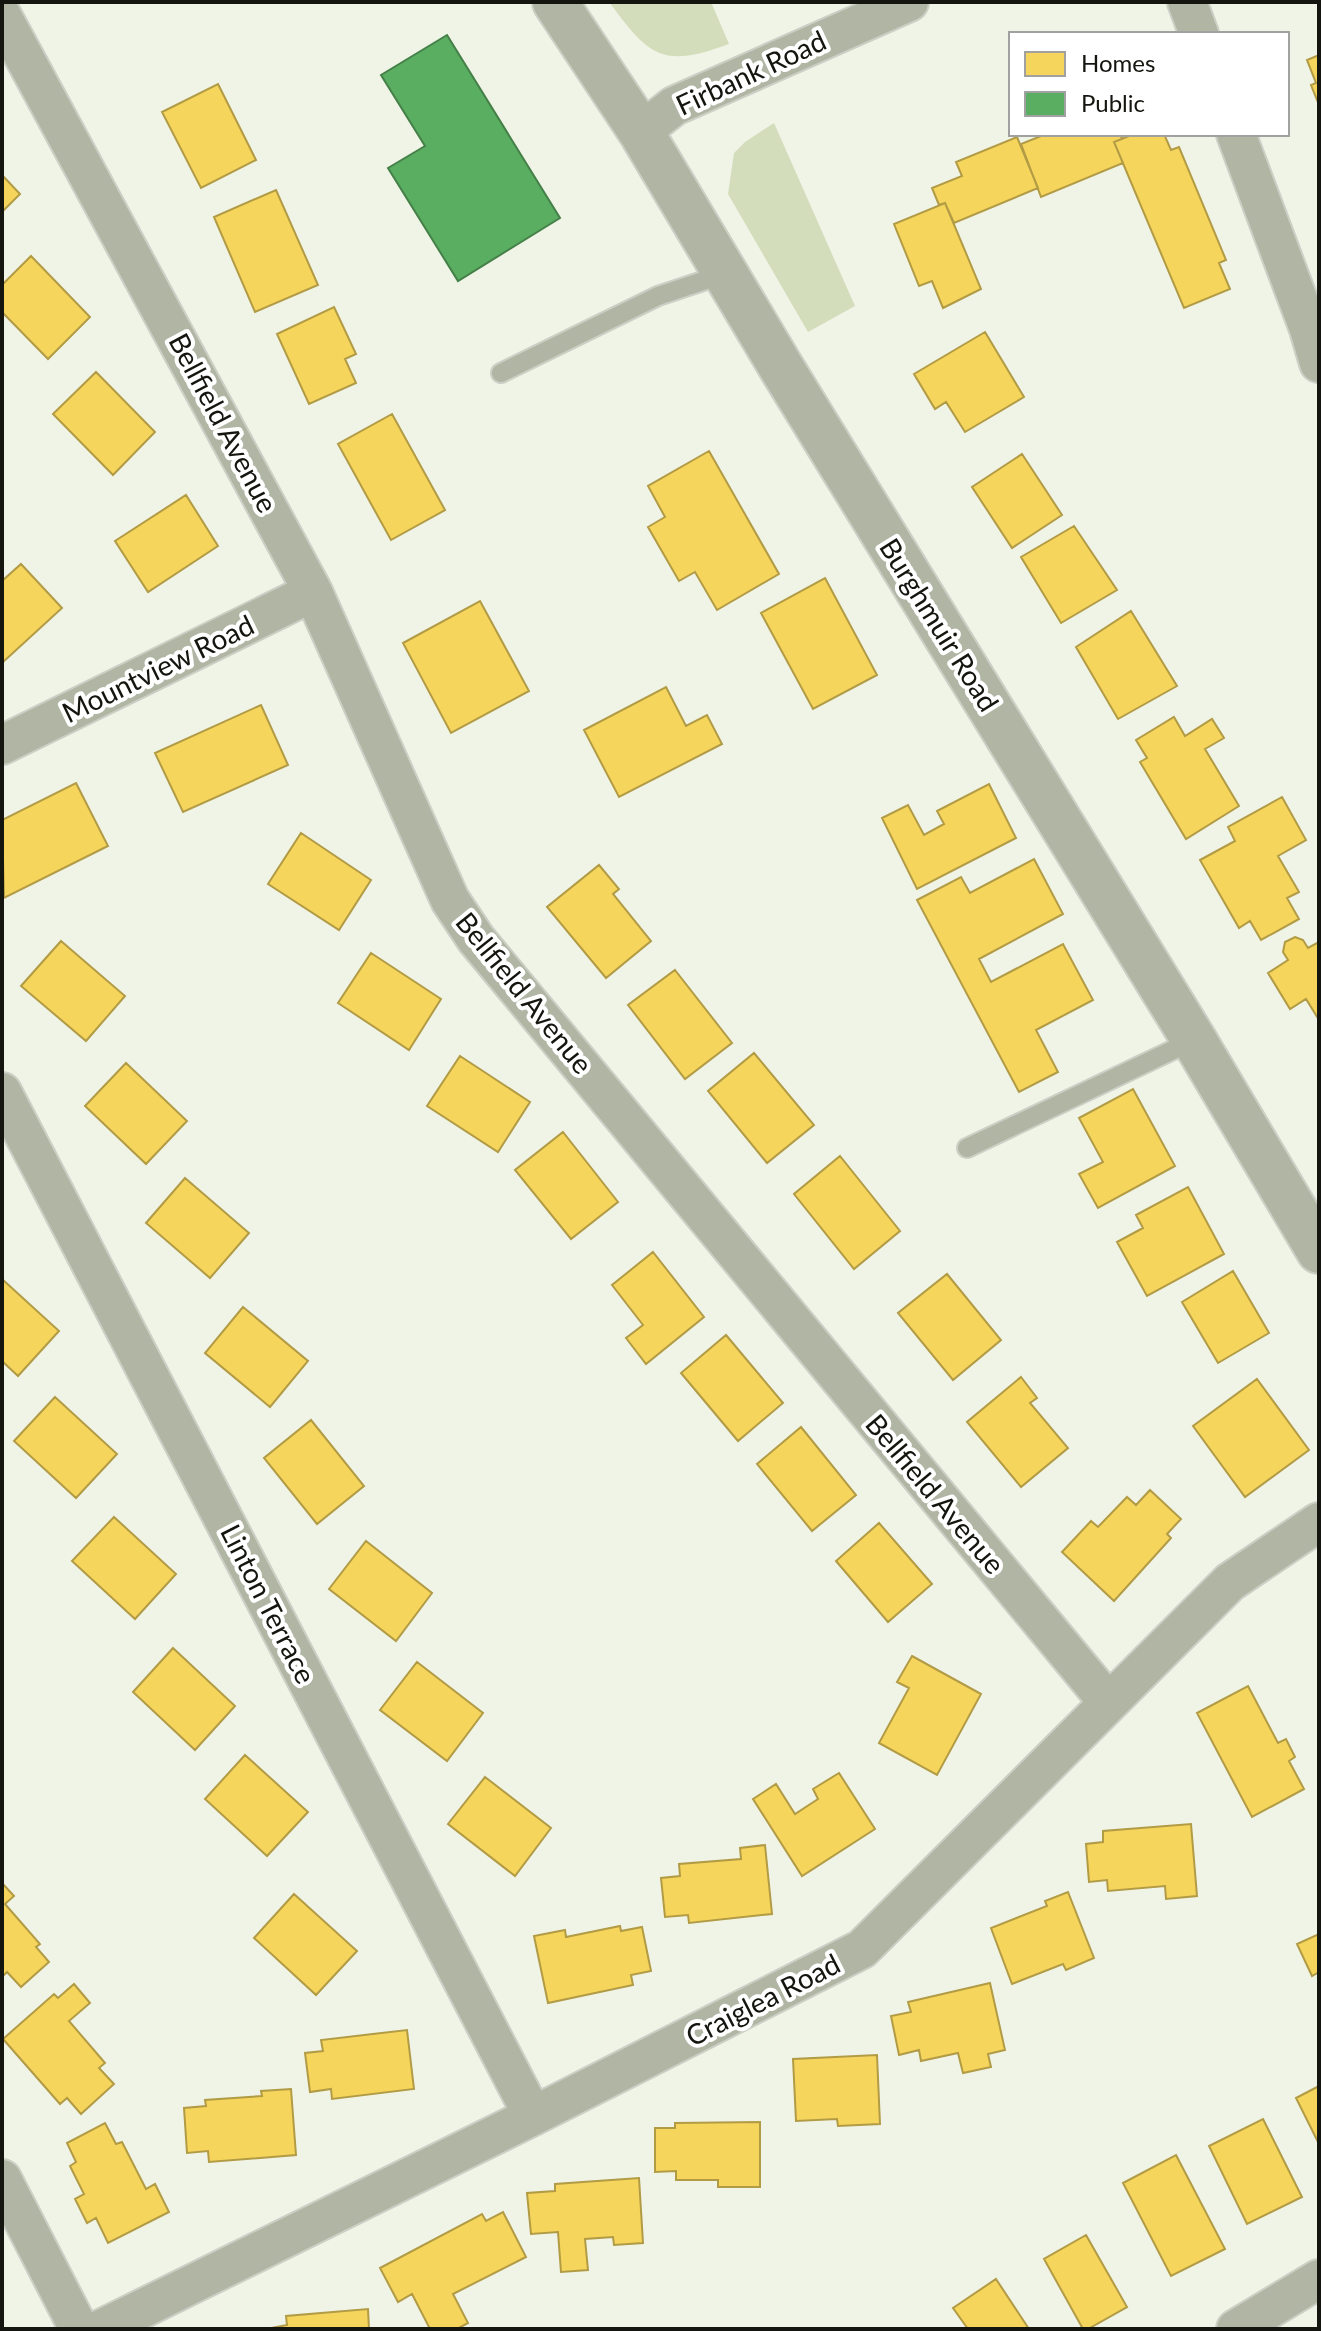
<svg xmlns="http://www.w3.org/2000/svg" width="1321" height="2331" font-family="Lato,sans-serif">
<style>
.green{fill:#d3ddbb}
.homes{fill:#f6d55c;stroke:#b29b45;stroke-width:2}
.public{fill:#5aae61;stroke:#458048;stroke-width:2}
.lines{fill:none;stroke-linecap:round;stroke-linejoin:round}
.service-casing{stroke:#cccfc5;stroke-width:22}
.minor-casing{stroke:#cccfc5;stroke-width:42}
.tertiary-casing{stroke:#cccfc5;stroke-width:48}
.service{stroke:#b1b6a4;stroke-width:18}
.minor{stroke:#b1b6a4;stroke-width:38}
.tertiary{stroke:#b1b6a4;stroke-width:44}
.labels{text-anchor:middle;stroke-width:8;stroke-linejoin:round;paint-order:stroke}
.street-label{font-size:28px;fill:#13150e;stroke:#fff}
</style>
<rect width="100%" height="100%" fill="#f0f4e7"/>
<path class="green" d="M 609,2 L 711,2 L 729,44 C 662,69 649,56 609,2 Z
M 774,123 L 855,306 L 808,332 L 728,194 L 734,153 L 745,142 Z"/>
<path class="homes" d="M 1319,55 L 1319,105 L 1311,85 L 1316,83 L 1307,60 Z
M 218,84 L 256,160 L 201,188 L 162,112 Z
M 1046,134 L 1120,134 L 1122,139 L 1114,142 L 1123,163 L 1041,197 L 1021,144 Z
M 1134,134 L 1164,134 L 1171,150 L 1179,147 L 1226,260 L 1219,263 L 1230,289 L 1184,308 L 1114,142 Z
M 1017,137 L 1038,188 L 954,223 L 945,203 L 939,205 L 932,188 L 962,176 L 956,162 Z
M 2,175 L 20,194 L 2,212 Z
M 276,190 L 318,285 L 255,312 L 214,217 Z
M 945,203 L 981,289 L 943,308 L 932,281 L 919,286 L 894,224 Z
M 31,256 L 90,317 L 48,359 L 2,312 L 2,285 Z
M 334,307 L 356,354 L 345,359 L 356,383 L 309,404 L 277,334 Z
M 985,332 L 1024,397 L 965,432 L 946,402 L 935,409 L 914,374 Z
M 96,372 L 155,432 L 113,475 L 53,414 Z
M 392,414 L 445,510 L 391,540 L 338,444 Z
M 709,451 L 779,574 L 717,610 L 695,572 L 679,581 L 648,527 L 665,517 L 648,486 Z
M 1022,454 L 1062,515 L 1012,548 L 972,487 Z
M 186,495 L 218,546 L 148,592 L 115,541 Z
M 1074,526 L 1117,590 L 1061,623 L 1021,557 Z
M 21,564 L 62,608 L 2,663 L 2,581 Z
M 825,578 L 877,675 L 813,709 L 761,613 Z
M 480,601 L 529,691 L 451,733 L 403,643 Z
M 1131,611 L 1177,686 L 1118,719 L 1076,647 Z
M 666,687 L 686,726 L 707,715 L 722,744 L 619,797 L 584,730 Z
M 261,705 L 288,765 L 183,812 L 155,753 Z
M 1174,717 L 1185,736 L 1212,719 L 1224,738 L 1205,749 L 1239,806 L 1186,839 L 1140,762 L 1147,758 L 1136,740 Z
M 76,783 L 108,846 L 4,898 L 2,820 Z
M 989,784 L 1016,838 L 917,889 L 882,818 L 908,805 L 924,835 L 944,824 L 937,811 Z
M 1282,797 L 1306,840 L 1278,856 L 1299,892 L 1287,898 L 1299,919 L 1261,940 L 1250,921 L 1239,928 L 1200,860 L 1235,841 L 1228,827 Z
M 301,833 L 371,880 L 339,930 L 268,884 Z
M 1034,859 L 1063,914 L 979,959 L 991,982 L 1063,944 L 1093,1000 L 1036,1030 L 1058,1072 L 1019,1092 L 917,900 L 961,877 L 970,893 Z
M 599,865 L 619,889 L 613,894 L 651,941 L 606,978 L 547,907 Z
M 1295,937 L 1303,940 L 1308,948 L 1319,942 L 1319,1020 L 1306,999 L 1290,1009 L 1268,973 L 1288,960 L 1283,952 L 1285,942 Z
M 61,941 L 125,996 L 86,1041 L 21,986 Z
M 371,953 L 441,999 L 409,1050 L 338,1003 Z
M 675,970 L 732,1043 L 685,1079 L 628,1005 Z
M 754,1053 L 814,1125 L 767,1163 L 708,1091 Z
M 460,1056 L 530,1102 L 498,1152 L 427,1106 Z
M 126,1063 L 187,1121 L 146,1164 L 85,1106 Z
M 1133,1089 L 1175,1166 L 1098,1208 L 1079,1174 L 1103,1162 L 1079,1118 Z
M 563,1132 L 618,1202 L 571,1239 L 515,1170 Z
M 840,1156 L 900,1231 L 854,1269 L 794,1194 Z
M 185,1178 L 249,1233 L 210,1278 L 146,1223 Z
M 1188,1187 L 1224,1254 L 1147,1296 L 1117,1242 L 1143,1228 L 1136,1215 Z
M 653,1252 L 704,1317 L 646,1364 L 626,1338 L 643,1325 L 612,1285 Z
M 1233,1271 L 1269,1333 L 1218,1363 L 1182,1302 Z
M 947,1274 L 1001,1340 L 953,1380 L 898,1313 Z
M 2,1279 L 59,1331 L 18,1376 L 2,1361 Z
M 243,1307 L 308,1361 L 270,1407 L 205,1353 Z
M 726,1335 L 783,1403 L 738,1441 L 681,1373 Z
M 1021,1377 L 1037,1398 L 1030,1403 L 1068,1448 L 1021,1487 L 967,1422 Z
M 1257,1379 L 1309,1450 L 1245,1497 L 1193,1426 Z
M 55,1397 L 117,1454 L 76,1498 L 14,1441 Z
M 311,1420 L 364,1486 L 317,1524 L 264,1458 Z
M 801,1427 L 856,1495 L 812,1531 L 757,1464 Z
M 1150,1490 L 1181,1519 L 1167,1534 L 1171,1538 L 1114,1601 L 1062,1552 L 1091,1521 L 1098,1527 L 1127,1497 L 1136,1505 Z
M 114,1517 L 176,1574 L 135,1619 L 72,1561 Z
M 879,1523 L 932,1584 L 888,1622 L 836,1561 Z
M 366,1541 L 432,1593 L 396,1641 L 329,1589 Z
M 173,1648 L 235,1706 L 195,1750 L 133,1692 Z
M 912,1656 L 981,1694 L 937,1775 L 879,1743 L 909,1688 L 897,1682 Z
M 417,1662 L 483,1713 L 447,1761 L 380,1710 Z
M 1248,1686 L 1278,1743 L 1286,1739 L 1295,1757 L 1289,1761 L 1304,1789 L 1252,1817 L 1197,1713 Z
M 245,1755 L 308,1812 L 267,1856 L 205,1799 Z
M 839,1773 L 875,1829 L 802,1876 L 753,1799 L 776,1784 L 795,1814 L 818,1799 L 813,1789 Z
M 485,1777 L 551,1828 L 515,1876 L 448,1824 Z
M 1191,1824 L 1197,1896 L 1166,1899 L 1165,1886 L 1108,1891 L 1107,1880 L 1089,1882 L 1086,1844 L 1103,1842 L 1103,1831 Z
M 765,1845 L 772,1914 L 689,1923 L 688,1915 L 665,1917 L 661,1878 L 680,1876 L 679,1864 L 741,1859 L 740,1848 Z
M 2,1883 L 14,1896 L 5,1904 L 40,1944 L 36,1947 L 49,1962 L 21,1987 L 7,1972 L 2,1977 Z
M 1068,1892 L 1094,1958 L 1066,1970 L 1063,1964 L 1012,1984 L 991,1928 L 1047,1906 L 1045,1901 Z
M 294,1894 L 357,1951 L 316,1995 L 254,1938 Z
M 620,1926 L 621,1931 L 642,1927 L 651,1971 L 631,1975 L 633,1985 L 548,2003 L 534,1936 L 565,1930 L 566,1937 Z
M 1319,1934 L 1319,1972 L 1312,1976 L 1297,1944 Z
M 990,1983 L 1005,2050 L 988,2054 L 991,2067 L 963,2073 L 958,2053 L 921,2061 L 919,2050 L 899,2055 L 891,2016 L 911,2012 L 908,2002 Z
M 74,1984 L 90,2003 L 69,2021 L 105,2063 L 99,2068 L 114,2084 L 81,2114 L 67,2098 L 60,2104 L 3,2039 L 54,1994 L 58,1998 Z
M 407,2030 L 414,2089 L 332,2099 L 331,2089 L 310,2092 L 305,2053 L 323,2051 L 321,2040 Z
M 877,2055 L 880,2124 L 838,2126 L 837,2119 L 796,2121 L 793,2059 Z
M 1319,2086 L 1319,2144 L 1296,2098 Z
M 291,2089 L 296,2155 L 209,2162 L 208,2151 L 187,2153 L 184,2108 L 206,2106 L 205,2100 L 262,2096 L 261,2091 Z
M 1263,2119 L 1302,2197 L 1247,2224 L 1209,2146 Z
M 760,2122 L 760,2187 L 718,2187 L 718,2180 L 676,2180 L 676,2171 L 655,2172 L 655,2128 L 675,2128 L 675,2123 Z
M 105,2123 L 116,2144 L 122,2142 L 146,2189 L 155,2184 L 169,2212 L 108,2243 L 96,2218 L 87,2223 L 75,2199 L 84,2194 L 70,2166 L 76,2162 L 67,2143 Z
M 1176,2155 L 1225,2249 L 1171,2276 L 1123,2183 Z
M 639,2178 L 643,2243 L 614,2245 L 613,2237 L 585,2239 L 588,2270 L 561,2272 L 558,2232 L 531,2234 L 527,2193 L 555,2191 L 555,2184 Z
M 503,2212 L 526,2257 L 453,2294 L 468,2323 L 457,2329 L 430,2329 L 412,2294 L 398,2302 L 380,2268 L 482,2214 L 486,2221 Z
M 1086,2235 L 1127,2307 L 1088,2329 L 1083,2329 L 1044,2259 Z
M 996,2279 L 1029,2329 L 968,2329 L 953,2308 Z
M 368,2309 L 369,2329 L 266,2329 L 287,2325 L 286,2316 Z"/>
<path class="public" d="M 447,35 L 560,218 L 458,281 L 388,168 L 425,146 L 381,75 Z"/>
<g class="lines">
<g class="service-casing">
<path id="service" d="M 501,373 L 658,296 L 724,274
M 967,1148 L 1194,1040"/>
</g>
<g class="minor-casing">
<path id="minor" d="M 1187,2 L 1199,34
M 2,16 L 313,592 L 450,900 L 476,939 L 1108,1702
M 641,132 L 674,106 L 909,2
M 1236,134 L 1309,329 L 1319,363
M 2,745 L 313,592
M 2,1092 L 533,2116
M 2,2179 L 79,2329
M 101,2329 L 533,2116 L 862,1949 L 1230,1582 L 1319,1522
M 1236,2329 L 1319,2279"/>
</g>
<g class="tertiary-casing">
<path id="tertiary" d="M 555,2 L 641,132 L 781,367 L 1194,1040 L 1319,1251"/>
</g>
<use href="#service" class="service"/>
<use href="#minor" class="minor"/>
<use href="#tertiary" class="tertiary"/>
</g>
<g class="labels">
<g class="street-label">
<text transform="translate(751 73) rotate(-25)" y="10">Firbank Road</text>
<text transform="translate(223 423) rotate(62)" y="10">Bellfield Avenue</text>
<text transform="translate(939 625) rotate(58)" y="10">Burghmuir Road</text>
<text transform="translate(158 669) rotate(-26)" y="10">Mountview Road</text>
<text transform="translate(524 993) rotate(51)" y="10">Bellfield Avenue</text>
<text transform="translate(935 1494) rotate(50)" y="10">Bellfield Avenue</text>
<text transform="translate(268 1604) rotate(63)" y="10">Linton Terrace</text>
<text transform="translate(763 2000) rotate(-27)" y="10">Craiglea Road</text>
</g>
</g>
<rect width="1321" height="2331" fill="none" stroke="#13150e" stroke-width="8"/>
<rect x="1009" y="32" width="280" height="104" fill="#ffffff" stroke="#a1a19f" stroke-width="2"/>
<rect x="1025" y="52" width="40" height="24" fill="#f6d55c" stroke="#a1a19f" stroke-width="2"/>
<text x="1081" y="72" font-size="24" fill="#13150e">Homes</text>
<rect x="1025" y="92" width="40" height="24" fill="#5aae61" stroke="#a1a19f" stroke-width="2"/>
<text x="1081" y="112" font-size="24" fill="#13150e">Public</text>
</svg>
